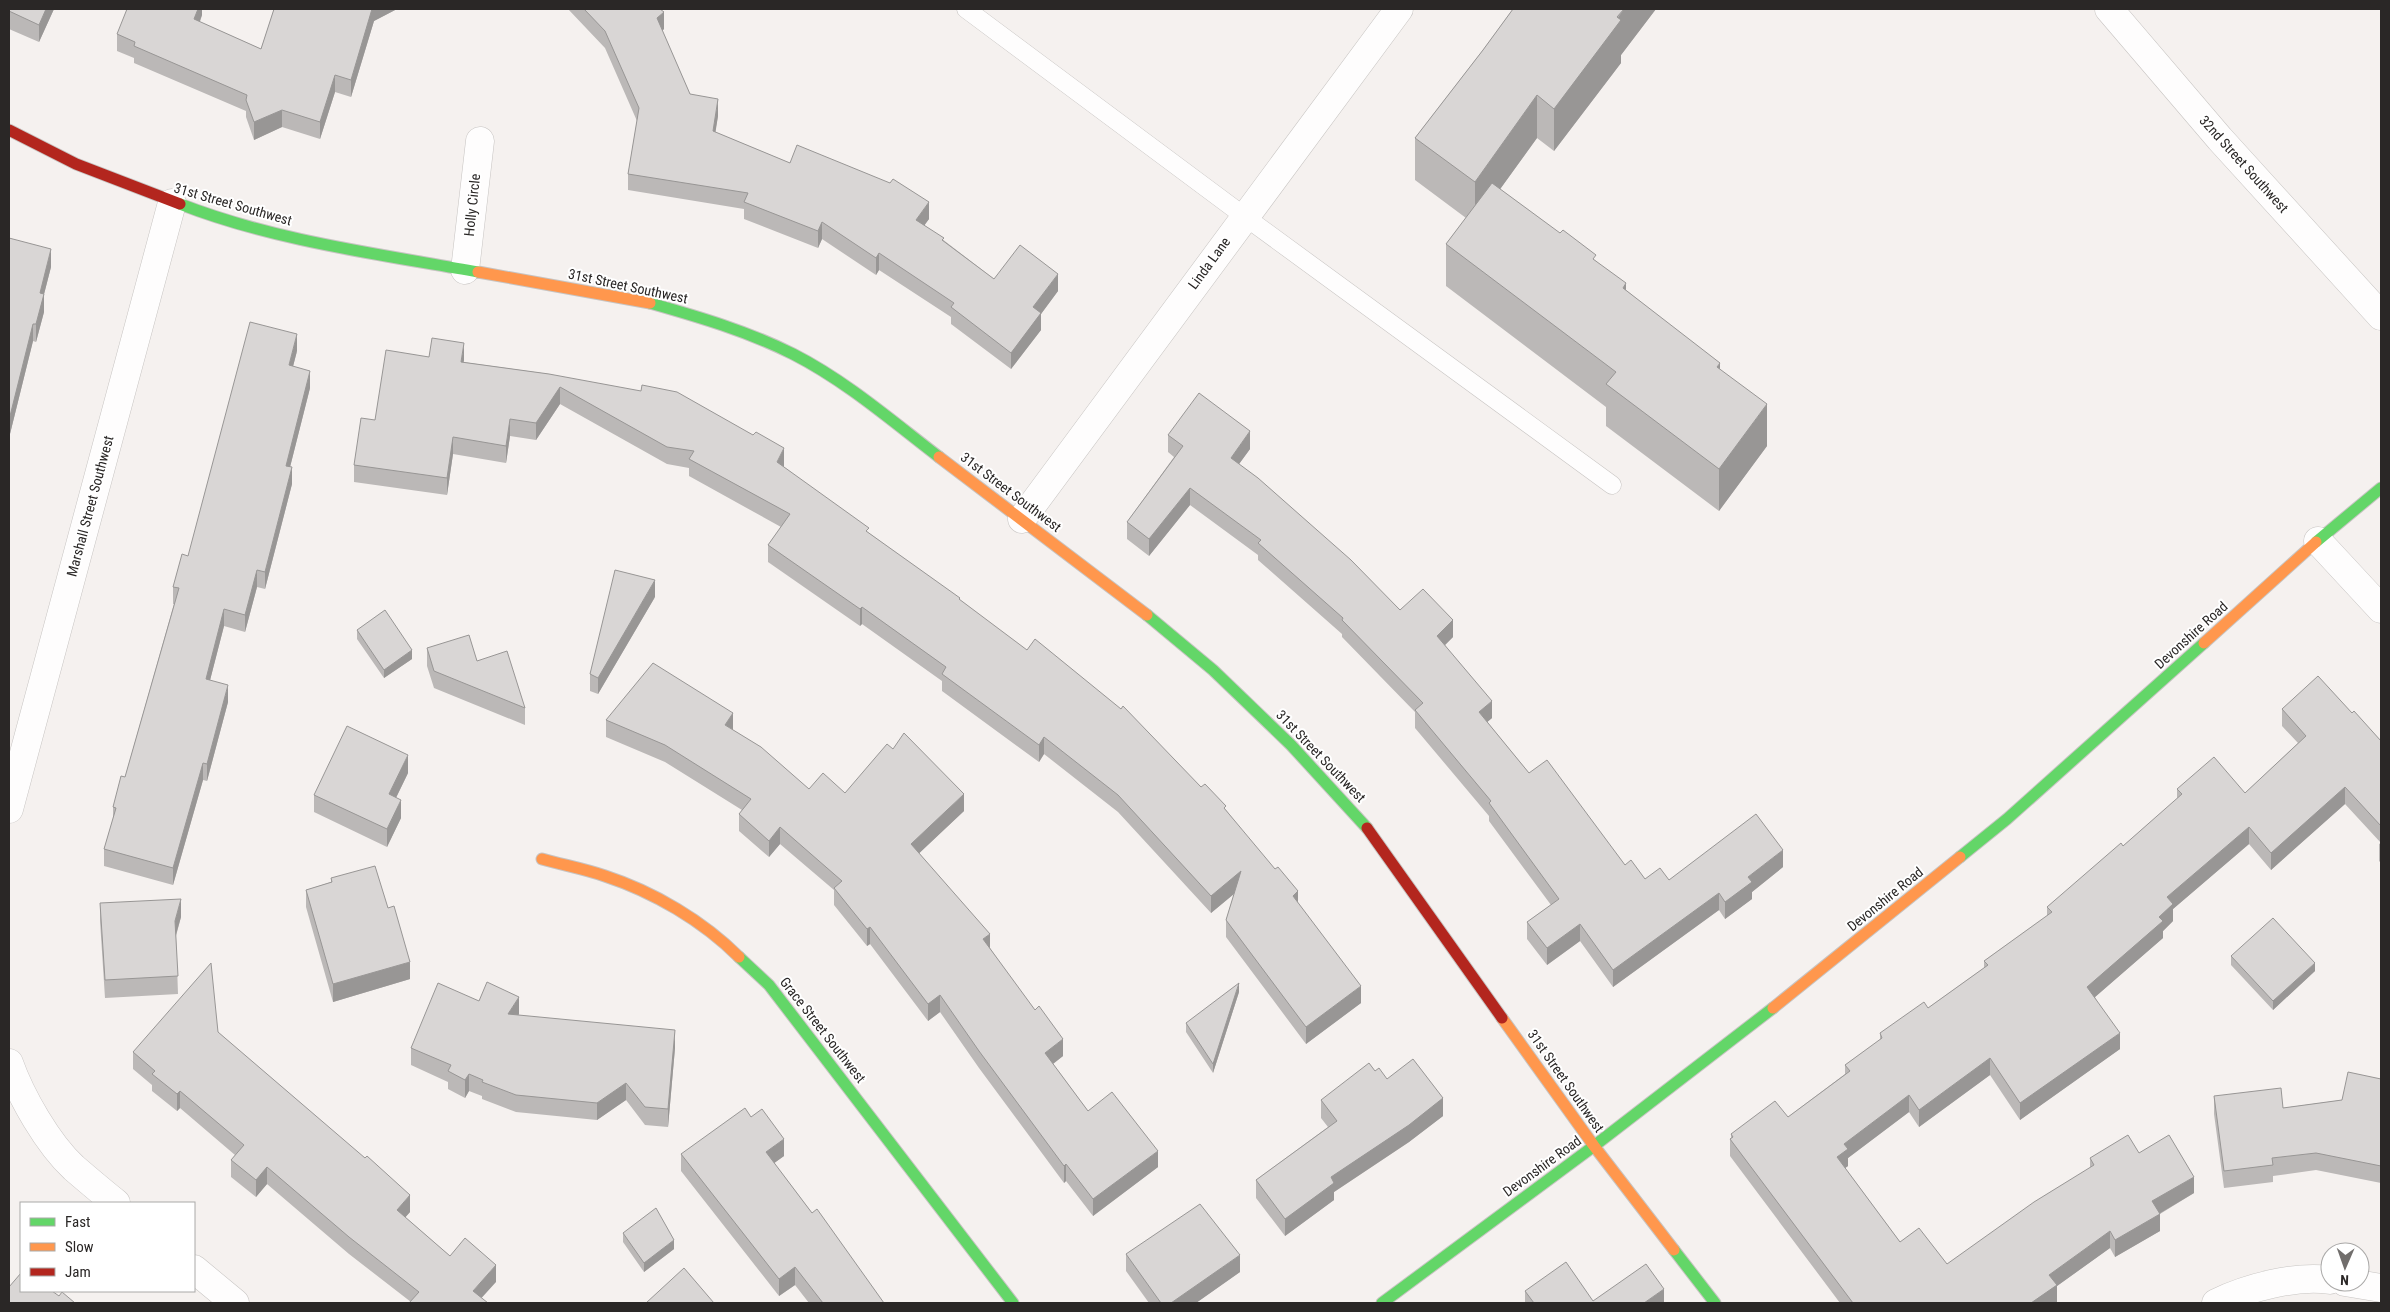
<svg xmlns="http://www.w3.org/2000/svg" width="2390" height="1312" font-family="'Roboto Condensed',sans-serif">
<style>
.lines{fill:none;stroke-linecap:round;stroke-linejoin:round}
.lane-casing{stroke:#c7c4c2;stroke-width:19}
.street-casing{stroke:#c7c4c2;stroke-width:29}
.fast-casing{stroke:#c7c4c2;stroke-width:13}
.slow-casing{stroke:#c7c4c2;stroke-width:13}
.jam-casing{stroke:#c7c4c2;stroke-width:13}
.lane{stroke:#fefdfd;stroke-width:18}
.street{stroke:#fefdfd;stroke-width:28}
.fast{stroke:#63d668;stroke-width:11}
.slow{stroke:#ff974d;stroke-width:11}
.jam{stroke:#b3261e;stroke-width:11}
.wall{fill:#bbb8b7}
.shaded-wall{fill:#989695}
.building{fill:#d9d6d5;stroke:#989695}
.labels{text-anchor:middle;stroke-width:4;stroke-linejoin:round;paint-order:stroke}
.street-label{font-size:14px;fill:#2a2726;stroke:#fff}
</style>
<rect width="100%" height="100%" fill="#f5f1ef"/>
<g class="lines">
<g class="lane-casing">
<path id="lane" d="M 966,9 L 1244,216 L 1612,485"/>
</g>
<g class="street-casing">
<path id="street" d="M 2109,9 L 2220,139 L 2381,316
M 465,270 L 480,141
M 1022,519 L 1399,9
M 2318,541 L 2381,609
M 9,809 L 172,203
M 9,1063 C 21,1097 48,1144 74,1168 C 88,1180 102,1192 116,1203
M 194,1269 L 235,1303
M 2345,1282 L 2381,1288
M 2216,1303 C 2247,1288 2295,1275 2330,1280"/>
</g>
<g class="fast-casing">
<path id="fast" d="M 180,204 C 275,241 378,254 478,272
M 650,303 C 699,317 747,331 793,354 C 846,381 892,421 939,457
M 2316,542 L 2381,488
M 1147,615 L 1213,670 L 1291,745 L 1367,828
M 1960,857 L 2007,819 L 2204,643
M 739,957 L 769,985 L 1013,1303
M 1674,1250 L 1715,1303
M 1382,1303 L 1594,1146 L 1773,1008"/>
</g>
<g class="slow-casing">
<path id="slow" d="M 478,272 L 650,303
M 939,457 L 1147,615
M 2204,643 L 2316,542
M 542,859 C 563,865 585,869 605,876 C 654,892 703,921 739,957
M 1773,1008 L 1960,857
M 1502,1018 L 1594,1146 L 1674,1250"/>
</g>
<g class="jam-casing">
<path id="jam" d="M 9,130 L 76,164 L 180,204
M 1367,828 L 1502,1018"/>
</g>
<use href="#lane" class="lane"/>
<use href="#street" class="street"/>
<use href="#fast" class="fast"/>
<use href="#slow" class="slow"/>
<use href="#jam" class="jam"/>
</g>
<path class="wall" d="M 9,9 L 54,9 L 39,42 L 9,29 Z
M 202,9 L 202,15 L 200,22 L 261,49 L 274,9 L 397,9 L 374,21 L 351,97 L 335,92 L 320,139 L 282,127 L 254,140 L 246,117 L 246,111 L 134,63 L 134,58 L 117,51 L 117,34 Z
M 568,9 L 660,9 L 664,29 L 662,31 L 690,94 L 718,116 L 715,132 L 790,163 L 929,219 L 924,225 L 994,279 L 1058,291 L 1041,314 L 1041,330 L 1011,369 L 951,324 L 951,317 L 879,270 L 876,275 L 822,239 L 818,248 L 744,219 L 744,209 L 628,190 L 628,174 L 637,121 L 605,48 Z
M 1513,9 L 1656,9 L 1621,55 L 1621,63 L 1554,151 L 1537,138 L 1500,189 L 1596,261 L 1626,290 L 1720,369 L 1767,446 L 1719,511 L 1606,426 L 1606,407 L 1446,286 L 1446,244 L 1466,218 L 1415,180 L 1415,138 L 1483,50 Z
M 9,238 L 51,267 L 44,294 L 44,312 L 36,342 L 33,341 L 9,438 Z
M 297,351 L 293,366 L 310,388 L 290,467 L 292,484 L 265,589 L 257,587 L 245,632 L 224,626 L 210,680 L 228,702 L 207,781 L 203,780 L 173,885 L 104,866 L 104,849 L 113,819 L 113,807 L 125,777 L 174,604 L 173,604 L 173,587 L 188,556 Z
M 429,357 L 464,360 L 463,362 L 549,374 L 784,466 L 784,467 L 869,533 L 960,600 L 1201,787 L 1226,810 L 1298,903 L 1361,1003 L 1306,1044 L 1226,937 L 1226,920 L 1234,894 L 1211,913 L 1118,812 L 1044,754 L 1039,762 L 942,691 L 942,681 L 862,624 L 860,626 L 768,562 L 768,545 L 781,527 L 689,476 L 689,468 L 667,464 L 560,404 L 536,440 L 510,436 L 506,463 L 453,454 L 447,495 L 354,482 L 354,465 L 375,420 Z
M 1168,435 L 1250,449 L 1239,464 L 1400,610 L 1453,637 L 1445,645 L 1492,718 L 1487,722 L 1529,773 L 1625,865 L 1645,879 L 1669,880 L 1783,867 L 1752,892 L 1752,899 L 1725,919 L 1719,910 L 1613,987 L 1580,941 L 1547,965 L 1527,939 L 1527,922 L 1551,905 L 1489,821 L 1489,816 L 1415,728 L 1415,712 L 1342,637 L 1342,634 L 1258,560 L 1258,555 L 1190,505 L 1149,556 L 1127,539 L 1127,522 L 1174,457 L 1168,452 Z
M 655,597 L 598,694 L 590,691 L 590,674 Z
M 357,630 L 412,659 L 384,678 L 357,639 Z
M 427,648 L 477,661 L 525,708 L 525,725 L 434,688 L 427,666 Z
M 2282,709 L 2352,713 L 2381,741 L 2381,863 L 2379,861 L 2379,844 L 2381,843 L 2345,804 L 2271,870 L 2249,844 L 2173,909 L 2173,921 L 2163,931 L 2163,938 L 2095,997 L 2120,1049 L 2020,1120 L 1990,1075 L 1919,1127 L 1909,1112 L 1848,1158 L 1848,1166 L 1845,1168 L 1900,1242 L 1947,1264 L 2090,1168 L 2090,1158 L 2139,1153 L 2194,1193 L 2160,1214 L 2160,1231 L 2115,1257 L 2110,1248 L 2057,1286 L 2057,1302 L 2055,1303 L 1840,1303 L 1730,1156 L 1730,1139 L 1731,1138 L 1731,1134 L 1788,1117 L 1845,1074 L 1845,1065 L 1880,1040 L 1880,1033 L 1928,1008 L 1984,968 L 1984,961 L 2047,916 L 2047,907 L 2123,846 L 2177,799 L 2177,789 L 2245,793 L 2298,743 L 2282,726 Z
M 606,720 L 733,730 L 809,789 L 845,793 L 964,811 L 919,853 L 990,948 L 1063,1056 L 1053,1064 L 1088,1111 L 1158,1167 L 1093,1216 L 1066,1181 L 1064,1183 L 979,1068 L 940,1012 L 928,1021 L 870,944 L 867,946 L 834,905 L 834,890 L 780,844 L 769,857 L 739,831 L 739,814 L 742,810 L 665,762 L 606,737 Z
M 408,773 L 396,798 L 401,818 L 387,847 L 314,812 L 314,795 Z
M 331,878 L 388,908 L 410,979 L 333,1002 L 306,907 L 306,890 L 331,882 Z
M 100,903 L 181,917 L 176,936 L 178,994 L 105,998 L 100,921 Z
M 2231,956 L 2315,971 L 2273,1010 L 2231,965 Z
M 1239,992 L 1213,1073 L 1186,1032 L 1186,1023 Z
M 479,1001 L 519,1014 L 518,1015 L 675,1048 L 668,1127 L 645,1125 L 626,1100 L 597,1120 L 516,1112 L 482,1099 L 482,1096 L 469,1091 L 465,1098 L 448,1089 L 448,1082 L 411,1065 L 411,1048 Z
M 218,1032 L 410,1212 L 405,1217 L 450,1256 L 496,1282 L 411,1302 L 349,1254 L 267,1184 L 256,1197 L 231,1177 L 231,1160 L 235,1155 L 180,1108 L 177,1111 L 152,1091 L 152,1085 L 133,1069 L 133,1052 Z
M 1375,1071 L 1443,1116 L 1409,1142 L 1334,1192 L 1334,1200 L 1285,1236 L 1256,1198 L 1256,1180 L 1328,1127 L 1321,1118 L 1321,1100 Z
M 2381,1079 L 2381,1183 L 2316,1170 L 2273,1176 L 2273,1182 L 2224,1188 L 2214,1114 L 2214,1096 L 2283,1108 L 2342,1100 Z
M 751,1117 L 784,1156 L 774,1163 L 812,1213 L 884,1303 L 809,1303 L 795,1285 L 779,1296 L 681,1171 L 681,1154 Z
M 623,1233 L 674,1249 L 644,1272 L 623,1242 Z
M 1126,1254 L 1240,1272 L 1196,1303 L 1149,1303 L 1126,1271 Z
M 1525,1291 L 1593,1301 L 1664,1303 L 1525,1303 Z"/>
<path class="shaded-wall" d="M 46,9 L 54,9 L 39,42 L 39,25 Z
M 198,9 L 202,9 L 202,15 L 194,36 L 194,19 Z
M 372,9 L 397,9 L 374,21 L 351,97 L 351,80 Z
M 1624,9 L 1656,9 L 1621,55 L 1621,63 L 1554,151 L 1554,109 Z
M 664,12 L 664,29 L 657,35 L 657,18 Z
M 335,75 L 335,92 L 320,139 L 320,122 Z
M 1537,95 L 1537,138 L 1475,224 L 1475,182 Z
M 718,99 L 718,116 L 713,148 L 713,131 Z
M 282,110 L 282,127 L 254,140 L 254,122 Z
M 929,202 L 929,219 L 916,237 L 916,220 Z
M 822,222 L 822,239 L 818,248 L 818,231 Z
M 51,249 L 51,267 L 40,310 L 40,293 Z
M 879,253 L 879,270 L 876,275 L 876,258 Z
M 1058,274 L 1058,291 L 1041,314 L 1041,330 L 1011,369 L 1011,353 L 1033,307 Z
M 1626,283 L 1626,325 L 1623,288 Z
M 44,294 L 44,312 L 36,342 L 36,324 Z
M 33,324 L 33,341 L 9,438 L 9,420 Z
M 297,334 L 297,351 L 289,382 L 289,365 Z
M 464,343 L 464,360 L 461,379 L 461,362 Z
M 1720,363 L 1720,405 L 1717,367 Z
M 310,371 L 310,388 L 286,483 L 286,466 Z
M 560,387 L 560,404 L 536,440 L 536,423 Z
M 1767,404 L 1767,446 L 1719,511 L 1719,469 Z
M 510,419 L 510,436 L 506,463 L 506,446 Z
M 1250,431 L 1250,449 L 1231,475 L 1231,458 Z
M 453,437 L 453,454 L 447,495 L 447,478 Z
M 784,448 L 784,466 L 777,479 L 777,462 Z
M 292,467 L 292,484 L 265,589 L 265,572 Z
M 1190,488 L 1190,505 L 1149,556 L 1149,539 Z
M 257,570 L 257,587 L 245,632 L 245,615 Z
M 655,580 L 655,597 L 598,694 L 598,678 Z
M 862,607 L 862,624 L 860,626 L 860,609 Z
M 224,609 L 224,626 L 206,696 L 206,679 Z
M 1453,620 L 1453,637 L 1437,653 L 1437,636 Z
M 412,650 L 412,659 L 384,678 L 384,670 Z
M 228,685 L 228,702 L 207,781 L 207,764 Z
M 1492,701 L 1492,718 L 1479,729 L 1479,712 Z
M 733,713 L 733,730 L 725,725 Z
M 1044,737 L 1044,754 L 1039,762 L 1039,745 Z
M 408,755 L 408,773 L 389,812 L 389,794 Z
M 203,763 L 203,780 L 173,885 L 173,868 Z
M 2345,787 L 2345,804 L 2271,870 L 2271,853 Z
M 964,794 L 964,811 L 911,861 L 911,844 Z
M 401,800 L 401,818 L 387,847 L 387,829 Z
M 780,827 L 780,844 L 769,857 L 769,841 Z
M 2249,827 L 2249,844 L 2173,909 L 2173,921 L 2163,931 L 2163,938 L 2087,1004 L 2087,987 L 2159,917 L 2167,897 Z
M 1783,850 L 1783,867 L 1752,892 L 1752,899 L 1725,919 L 1725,902 L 1748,877 Z
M 1241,871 L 1241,888 L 1211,913 L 1211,896 Z
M 1298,891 L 1298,908 L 1293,896 Z
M 1719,893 L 1719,910 L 1613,987 L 1613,970 Z
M 181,899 L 181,917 L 175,938 L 175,921 Z
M 1580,924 L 1580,941 L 1547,965 L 1547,948 Z
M 870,927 L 870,944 L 867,946 L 867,929 Z
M 990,934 L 990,951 L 983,939 Z
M 410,962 L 410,979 L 333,1002 L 333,984 Z
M 2315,963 L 2315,971 L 2273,1010 L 2273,1001 Z
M 1239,983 L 1239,992 L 1213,1073 L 1213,1064 Z
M 1361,986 L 1361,1003 L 1306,1044 L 1306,1027 Z
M 940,995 L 940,1012 L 928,1021 L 928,1004 Z
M 519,997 L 519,1014 L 508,1032 L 508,1014 Z
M 675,1030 L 675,1048 L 668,1127 L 668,1109 Z
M 2120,1033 L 2120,1049 L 2020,1120 L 2020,1103 Z
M 1063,1039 L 1063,1056 L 1045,1070 L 1045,1053 Z
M 1990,1058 L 1990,1075 L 1919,1127 L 1919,1110 Z
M 469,1074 L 469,1091 L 465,1098 L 465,1080 Z
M 626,1083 L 626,1100 L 597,1120 L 597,1103 Z
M 180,1091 L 180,1108 L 177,1111 L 177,1094 Z
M 1909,1095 L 1909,1112 L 1848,1158 L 1848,1166 L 1837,1174 L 1837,1157 L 1844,1144 Z
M 1443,1098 L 1443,1116 L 1409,1142 L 1334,1192 L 1334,1200 L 1285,1236 L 1285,1219 L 1331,1177 Z
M 784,1139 L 784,1156 L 766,1169 L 766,1152 Z
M 1158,1151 L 1158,1167 L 1093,1216 L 1093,1199 Z
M 1066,1164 L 1066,1181 L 1064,1183 L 1064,1166 Z
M 267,1167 L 267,1184 L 256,1197 L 256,1180 Z
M 2194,1177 L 2194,1193 L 2152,1218 L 2152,1201 Z
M 410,1195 L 410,1212 L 397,1227 L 397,1210 Z
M 2160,1214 L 2160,1231 L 2115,1257 L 2115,1240 Z
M 2110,1231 L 2110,1248 L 2057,1286 L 2057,1302 L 2055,1303 L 2031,1303 L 2049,1275 Z
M 674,1240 L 674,1249 L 644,1272 L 644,1263 Z
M 1240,1255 L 1240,1272 L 1196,1303 L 1171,1303 Z
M 496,1265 L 496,1282 L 477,1303 L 473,1291 Z
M 795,1267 L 795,1285 L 779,1296 L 779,1279 Z
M 1664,1289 L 1664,1303 L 1644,1303 Z"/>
<path class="building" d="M 9,9 L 46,9 L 39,25 L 9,11 Z
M 127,9 L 198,9 L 194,19 L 261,49 L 274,9 L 372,9 L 351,80 L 335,75 L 320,122 L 282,110 L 254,122 L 246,100 L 247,95 L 134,46 L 135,42 L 117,34 Z
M 584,9 L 660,9 L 664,12 L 657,18 L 690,94 L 718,99 L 713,131 L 790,163 L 797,145 L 890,183 L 893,179 L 929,202 L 916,220 L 944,238 L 942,240 L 994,279 L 1020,245 L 1058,274 L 1033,307 L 1041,313 L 1011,353 L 951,307 L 954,303 L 879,253 L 876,258 L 822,222 L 818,231 L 744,202 L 748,193 L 628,174 L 639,108 L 605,31 Z
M 1513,9 L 1624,9 L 1617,17 L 1621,20 L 1554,109 L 1537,95 L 1475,182 L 1415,138 L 1483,50 Z
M 1492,183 L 1560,233 L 1563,230 L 1596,255 L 1593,259 L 1626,283 L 1623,288 L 1720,363 L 1717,367 L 1767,404 L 1719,469 L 1606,384 L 1616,372 L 1446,244 Z
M 9,238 L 51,249 L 40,293 L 44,294 L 36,324 L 33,324 L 9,420 Z
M 250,322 L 297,334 L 289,365 L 310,371 L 286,466 L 292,467 L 265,572 L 257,570 L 245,615 L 224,609 L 206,679 L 228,685 L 207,764 L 203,763 L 173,868 L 104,849 L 116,808 L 113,807 L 121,776 L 125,777 L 179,588 L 173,587 L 182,554 L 188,556 Z
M 432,338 L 464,343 L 461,362 L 549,374 L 641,391 L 642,385 L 677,392 L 753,435 L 756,432 L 784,448 L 777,462 L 869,528 L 866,531 L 960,598 L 959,599 L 1027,650 L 1035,639 L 1121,709 L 1123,706 L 1201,787 L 1205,784 L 1226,806 L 1224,808 L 1275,869 L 1278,867 L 1298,891 L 1293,896 L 1361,986 L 1306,1027 L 1226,920 L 1241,871 L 1211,896 L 1118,795 L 1044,737 L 1039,745 L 942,674 L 946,667 L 862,607 L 860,609 L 768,545 L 790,514 L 689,459 L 694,451 L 667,447 L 560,387 L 536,423 L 510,419 L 506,446 L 453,437 L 447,478 L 354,465 L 361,418 L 375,420 L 386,350 L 429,357 Z
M 1199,393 L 1250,431 L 1231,458 L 1258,478 L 1351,560 L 1400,610 L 1423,589 L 1453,620 L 1437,636 L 1492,701 L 1479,712 L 1529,773 L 1547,760 L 1625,865 L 1631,860 L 1645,879 L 1660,868 L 1669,880 L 1756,814 L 1783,850 L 1748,877 L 1752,882 L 1725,902 L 1719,893 L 1613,970 L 1580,924 L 1547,948 L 1527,922 L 1559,899 L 1489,803 L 1491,801 L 1415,710 L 1423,703 L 1342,620 L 1343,618 L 1258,543 L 1261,540 L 1190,488 L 1149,539 L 1127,522 L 1183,446 L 1168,435 Z
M 615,570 L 655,580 L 598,678 L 590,674 Z
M 385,610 L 412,650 L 384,670 L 357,630 Z
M 469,635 L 477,661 L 507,651 L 525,708 L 434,671 L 427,648 Z
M 653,663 L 733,713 L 725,725 L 761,747 L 809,789 L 823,773 L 845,793 L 887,744 L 893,749 L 904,733 L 964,794 L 911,844 L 990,934 L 983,939 L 1035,1010 L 1039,1006 L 1063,1039 L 1045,1053 L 1088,1111 L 1112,1092 L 1158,1151 L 1093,1199 L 1066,1164 L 1064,1166 L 979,1051 L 940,995 L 928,1004 L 870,927 L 867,929 L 834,888 L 842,881 L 780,827 L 769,841 L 739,814 L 751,799 L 665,745 L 606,720 Z
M 2318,676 L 2352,713 L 2354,711 L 2381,741 L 2381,755 L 2380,756 L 2381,757 L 2381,826 L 2345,787 L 2271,853 L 2249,827 L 2167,897 L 2173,904 L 2159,917 L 2163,921 L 2087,987 L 2120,1033 L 2020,1103 L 1990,1058 L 1919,1110 L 1909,1095 L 1844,1144 L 1848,1149 L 1837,1157 L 1900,1242 L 1919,1228 L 1947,1264 L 2034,1202 L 2094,1165 L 2090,1158 L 2128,1135 L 2139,1153 L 2169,1135 L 2194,1177 L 2152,1201 L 2160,1214 L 2115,1240 L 2110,1231 L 2049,1275 L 2057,1285 L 2031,1303 L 1853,1303 L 1730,1139 L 1733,1137 L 1731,1134 L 1775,1101 L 1788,1117 L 1850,1071 L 1845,1065 L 1882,1038 L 1880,1033 L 1924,1002 L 1928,1008 L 1988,965 L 1984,961 L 2052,912 L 2047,907 L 2121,843 L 2123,846 L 2182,794 L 2177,789 L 2214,757 L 2245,793 L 2306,736 L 2282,709 Z
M 347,726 L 408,755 L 389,794 L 401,800 L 387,829 L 314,795 Z
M 375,866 L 388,908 L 394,906 L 410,962 L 333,984 L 306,890 L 332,882 L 331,878 Z
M 181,899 L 175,921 L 178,976 L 105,980 L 100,903 Z
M 2273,918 L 2315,963 L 2273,1001 L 2231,956 Z
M 211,963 L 218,1032 L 365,1158 L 367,1156 L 410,1195 L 397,1210 L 450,1256 L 465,1238 L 496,1265 L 473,1291 L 488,1303 L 409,1303 L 419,1292 L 349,1237 L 267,1167 L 256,1180 L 231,1160 L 244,1145 L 180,1091 L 177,1094 L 152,1074 L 155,1071 L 133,1052 Z
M 487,982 L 519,997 L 508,1014 L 675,1030 L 668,1109 L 645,1107 L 626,1083 L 597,1103 L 516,1095 L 482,1082 L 483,1080 L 469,1074 L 465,1080 L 448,1071 L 451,1065 L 411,1048 L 438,983 L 479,1001 Z
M 1239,983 L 1213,1064 L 1186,1023 Z
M 1413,1059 L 1443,1098 L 1409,1125 L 1331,1177 L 1334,1183 L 1285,1219 L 1256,1180 L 1337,1121 L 1321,1100 L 1369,1063 L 1375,1071 L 1379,1068 L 1387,1079 Z
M 2348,1072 L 2381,1079 L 2381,1166 L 2316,1153 L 2272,1158 L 2273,1165 L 2224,1171 L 2214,1096 L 2281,1088 L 2283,1108 L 2342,1100 Z
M 745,1108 L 751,1117 L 762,1109 L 784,1139 L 766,1152 L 812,1213 L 817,1209 L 884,1303 L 823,1303 L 795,1267 L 779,1279 L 681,1154 Z
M 1200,1204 L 1240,1255 L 1171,1303 L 1161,1303 L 1126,1254 Z
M 656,1208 L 674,1240 L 644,1263 L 623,1233 Z
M 1566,1262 L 1593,1301 L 1646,1264 L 1664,1289 L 1644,1303 L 1534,1303 L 1525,1291 Z
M 684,1268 L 714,1303 L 646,1303 Z
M 21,1273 L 21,1291 L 52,1291 L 59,1296 L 62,1292 L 75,1303 L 9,1303 L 9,1287 Z"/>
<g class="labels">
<g class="street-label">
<text transform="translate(2244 164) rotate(48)" y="5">32nd Street Southwest</text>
<text transform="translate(233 204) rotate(16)" y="5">31st Street Southwest</text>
<text transform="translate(472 205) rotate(-84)" y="5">Holly Circle</text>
<text transform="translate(1209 263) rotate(-54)" y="5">Linda Lane</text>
<text transform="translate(628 286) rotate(12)" y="5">31st Street Southwest</text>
<text transform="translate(1011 492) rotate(37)" y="5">31st Street Southwest</text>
<text transform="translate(90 506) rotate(-75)" y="5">Marshall Street Southwest</text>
<text transform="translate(2191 635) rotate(-42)" y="5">Devonshire Road</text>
<text transform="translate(1321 756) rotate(46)" y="5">31st Street Southwest</text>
<text transform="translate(1885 899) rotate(-39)" y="5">Devonshire Road</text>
<text transform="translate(823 1030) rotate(52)" y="5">Grace Street Southwest</text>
<text transform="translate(1566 1081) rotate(55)" y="5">31st Street Southwest</text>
<text transform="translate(1542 1166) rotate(-36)" y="5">Devonshire Road</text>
</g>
</g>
<rect width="2390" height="1312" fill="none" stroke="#2a2726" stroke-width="20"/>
<rect x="20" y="1202" width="175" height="90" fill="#ffffff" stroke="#aaa9a8"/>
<rect x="30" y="1218" width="25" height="8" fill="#63d668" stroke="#aaa9a8"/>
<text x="65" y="1227" font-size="15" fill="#2a2726">Fast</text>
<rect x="30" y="1243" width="25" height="8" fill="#ff974d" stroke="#aaa9a8"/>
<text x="65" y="1252" font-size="15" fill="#2a2726">Slow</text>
<rect x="30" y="1268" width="25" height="8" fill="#b3261e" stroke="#aaa9a8"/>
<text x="65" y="1277" font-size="15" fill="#2a2726">Jam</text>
<g transform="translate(2345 1267) rotate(182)"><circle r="24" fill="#ffffff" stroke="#aaa9a8"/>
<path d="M0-4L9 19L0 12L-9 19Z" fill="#716e6c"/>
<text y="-8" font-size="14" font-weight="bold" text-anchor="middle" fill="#2a2726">N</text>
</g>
</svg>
